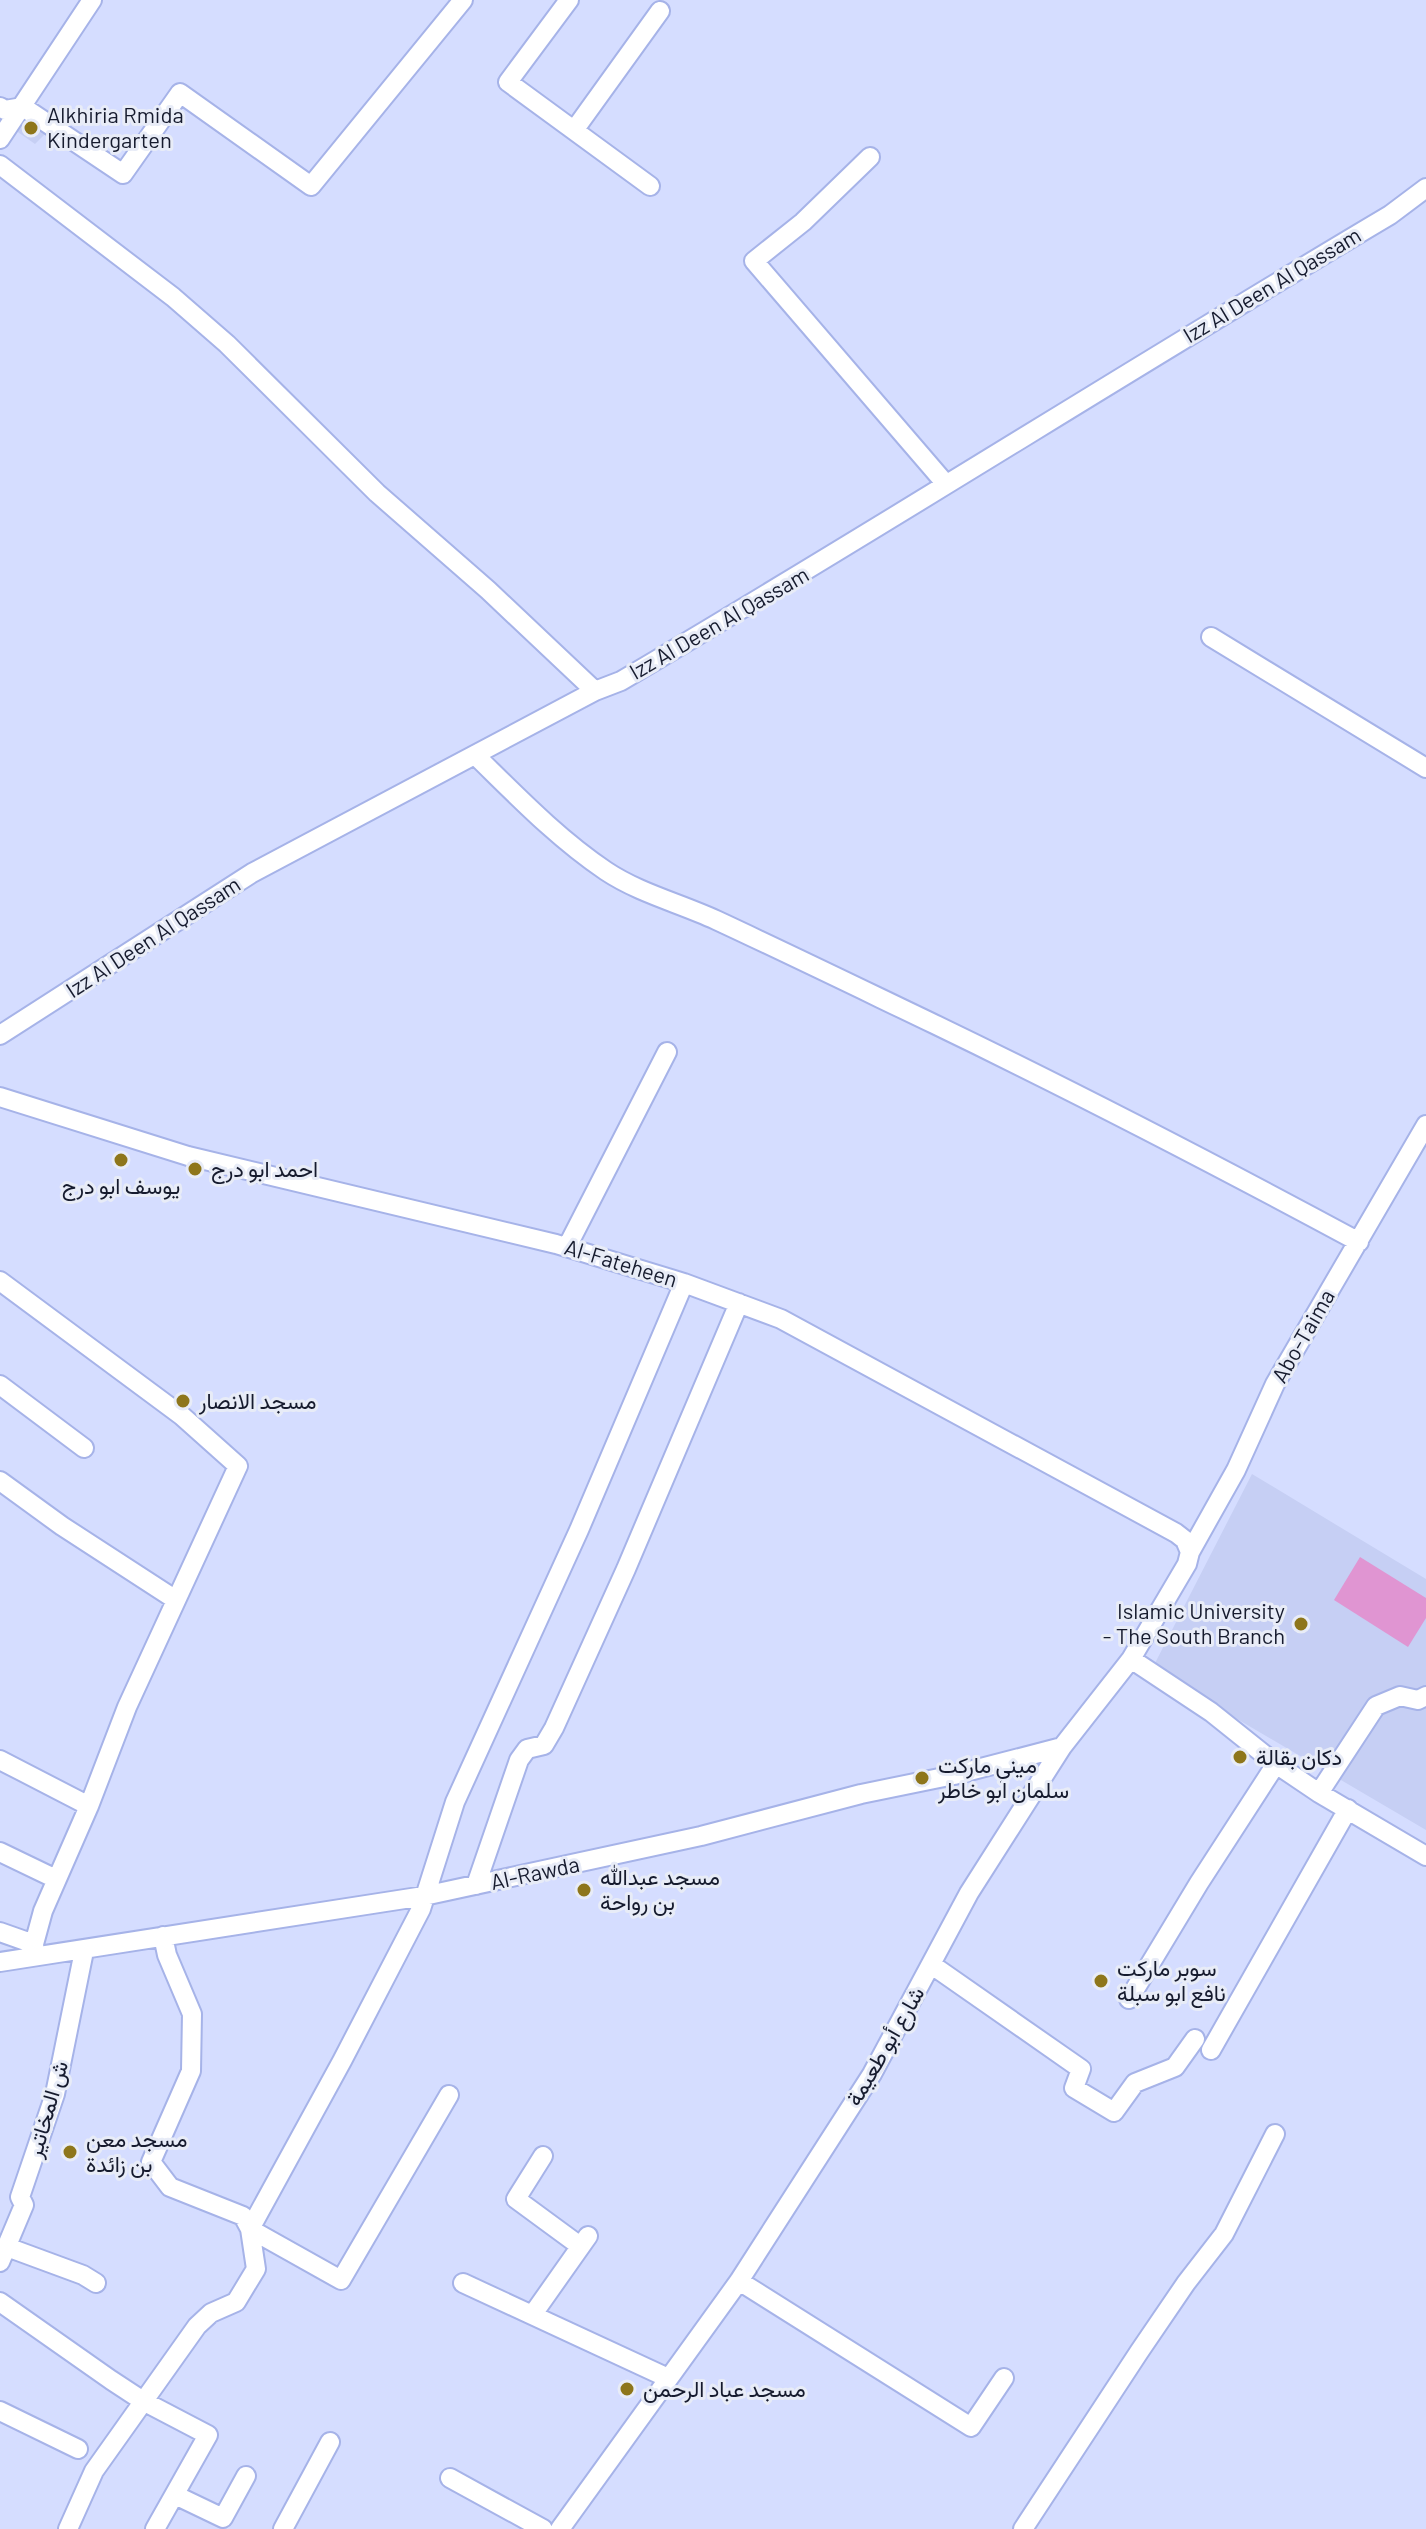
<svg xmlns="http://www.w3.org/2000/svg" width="1426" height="2529" font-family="Barlow,Vazirmatn,sans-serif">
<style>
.built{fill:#c6cff4}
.green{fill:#e095d2}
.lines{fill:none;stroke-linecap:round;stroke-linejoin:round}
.minor-casing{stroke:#a6b3e8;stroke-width:22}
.minor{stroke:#fff;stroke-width:18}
.poi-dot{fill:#8e761b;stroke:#e8ecf7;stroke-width:3}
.labels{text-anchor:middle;stroke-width:6;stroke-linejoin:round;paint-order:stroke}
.poi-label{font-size:22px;fill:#161b2e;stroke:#e8ecf7;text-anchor:start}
.street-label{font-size:22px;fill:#161b2e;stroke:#e8ecf7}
</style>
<rect width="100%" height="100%" fill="#d5ddff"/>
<path class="built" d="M 24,110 L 51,128 L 35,144 L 12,128 Z
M 1252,1474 L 1426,1579 L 1426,1830 L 1152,1669 Z"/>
<path class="green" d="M 1360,1557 L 1426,1598 L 1426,1618 L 1408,1647 L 1334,1600 Z"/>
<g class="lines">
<g class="minor-casing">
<path id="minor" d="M 569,0 L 508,82 L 650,186
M 0,107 L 5,110 L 23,107 L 123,174 L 180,93 L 311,186 L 463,0
M 575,129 L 660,11
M 0,139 L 92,0
M 870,157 L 803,222 L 754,261 L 945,483
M 0,165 L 173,297 L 227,344 L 377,493 L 488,590 L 595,691
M 1211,637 L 1426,768
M 475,755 C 516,795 557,838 606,871 C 639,893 679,903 716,920 C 789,954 861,989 934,1024 C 1077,1093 1218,1166 1359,1242
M 0,1035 L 252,873 L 595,691 L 621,681 C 879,529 1132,368 1390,215 L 1426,188
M 0,1097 L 188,1156 L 556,1244 L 684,1283 L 781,1319 L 1176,1533 L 1185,1540 L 1190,1552
M 567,1247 L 667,1052
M 0,1281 L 182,1416 L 238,1466 L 127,1707 L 89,1806 L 43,1911 L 34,1944 L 35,1955
M 0,1385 L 84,1448
M 0,1481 L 62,1526 L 176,1600
M 1131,1659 L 1211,1712 L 1276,1764 L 1319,1793 L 1426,1856
M 0,1760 L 89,1806
M 1319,1793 L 1376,1706 L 1400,1696 L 1418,1700 L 1426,1696
M 0,1852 L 56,1879
M 476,1885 L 519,1760 L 527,1749 L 544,1745 L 554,1728 L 626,1569 L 739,1303
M 0,1932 L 34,1944
M 163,1936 L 167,1955 L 192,2014 L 191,2071 L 151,2162 L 170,2187 L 243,2216 L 250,2229 L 341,2280 L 449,2095
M 0,1962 L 424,1896 L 701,1836 L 861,1794 L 954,1775 L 1062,1747
M 932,1965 L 1081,2069 L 1074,2088 L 1114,2112 L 1135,2083 L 1175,2067 L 1195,2039
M 1129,1999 L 1199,1883 L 1276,1764
M 1211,2050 L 1348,1809
M 543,2156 L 516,2199 L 580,2246
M 7,2247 L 83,2275 L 96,2283
M 0,2262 L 24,2205 L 20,2197 L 55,2094 L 84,1951
M 739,2281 L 971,2427 L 1004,2378
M 463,2283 L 668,2378
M 0,2302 L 111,2380 L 143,2401 L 208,2435 L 155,2529
M 533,2314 L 588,2236
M 0,2411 L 78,2449
M 450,2478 L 543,2529
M 175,2495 L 223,2518 L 246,2476
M 68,2529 L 94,2471 L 197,2326 L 211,2313 L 236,2302 L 256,2269 L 250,2229 L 342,2061 L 421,1909 L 455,1802 L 579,1530 L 684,1283
M 283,2529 L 330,2442
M 560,2529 L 739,2281 L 872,2074 L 969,1893 L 1062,1747 L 1131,1659 L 1187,1564 L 1190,1552 L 1236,1470 L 1275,1384 L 1426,1125
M 1023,2529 L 1139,2352 L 1186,2283 L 1224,2234 L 1275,2134"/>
</g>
<use href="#minor" class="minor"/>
</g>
<g class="poi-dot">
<circle cx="31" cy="128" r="8"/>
<circle cx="121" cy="1160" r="8"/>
<circle cx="195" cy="1169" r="8"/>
<circle cx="183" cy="1401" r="8"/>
<circle cx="1301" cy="1624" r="8"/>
<circle cx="1240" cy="1757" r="8"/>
<circle cx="922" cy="1778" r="8"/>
<circle cx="584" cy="1890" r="8"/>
<circle cx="1101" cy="1981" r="8"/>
<circle cx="70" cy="2152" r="8"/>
<circle cx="627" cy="2389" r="8"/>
</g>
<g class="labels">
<g class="poi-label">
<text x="47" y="123">Alkhiria Rmida<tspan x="47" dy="25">Kindergarten</tspan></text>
<text x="211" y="1177">احمد ابو درج</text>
<text x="121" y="1194" text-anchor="middle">يوسف ابو درج</text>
<text x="199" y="1409">مسجد الانصار</text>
<text x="1285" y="1619" text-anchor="end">Islamic University<tspan x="1285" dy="25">- The South Branch</tspan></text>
<text x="1256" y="1765">دكان بقالة</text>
<text x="938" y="1773">ميني ماركت<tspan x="938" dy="25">سلمان ابو خاطر</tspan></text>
<text x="600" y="1885">مسجد عبدالله<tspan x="600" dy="25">بن رواحة</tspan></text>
<text x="1117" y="1976">سوبر ماركت<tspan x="1117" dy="25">نافع ابو سبلة</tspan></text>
<text x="86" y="2147">مسجد معن<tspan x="86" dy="25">بن زائدة</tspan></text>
<text x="643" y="2397">مسجد عباد الرحمن</text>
</g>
<g class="street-label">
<text transform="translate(1272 285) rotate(-31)" y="8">Izz Al Deen Al Qassam</text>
<text transform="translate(719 623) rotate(-30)" y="8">Izz Al Deen Al Qassam</text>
<text transform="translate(153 937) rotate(-33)" y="8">Izz Al Deen Al Qassam</text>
<text transform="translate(621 1263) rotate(17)" y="8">Al-Fateheen</text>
<text transform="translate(1303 1336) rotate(-60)" y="8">Abo-Taima</text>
<text transform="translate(535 1873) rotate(-12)" y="8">Al-Rawda</text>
<text transform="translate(885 2046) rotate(-60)" y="8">شارع أبو طعيمة</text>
<text transform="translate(47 2109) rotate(-74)" y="8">ش المخاتير</text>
</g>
</g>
</svg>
